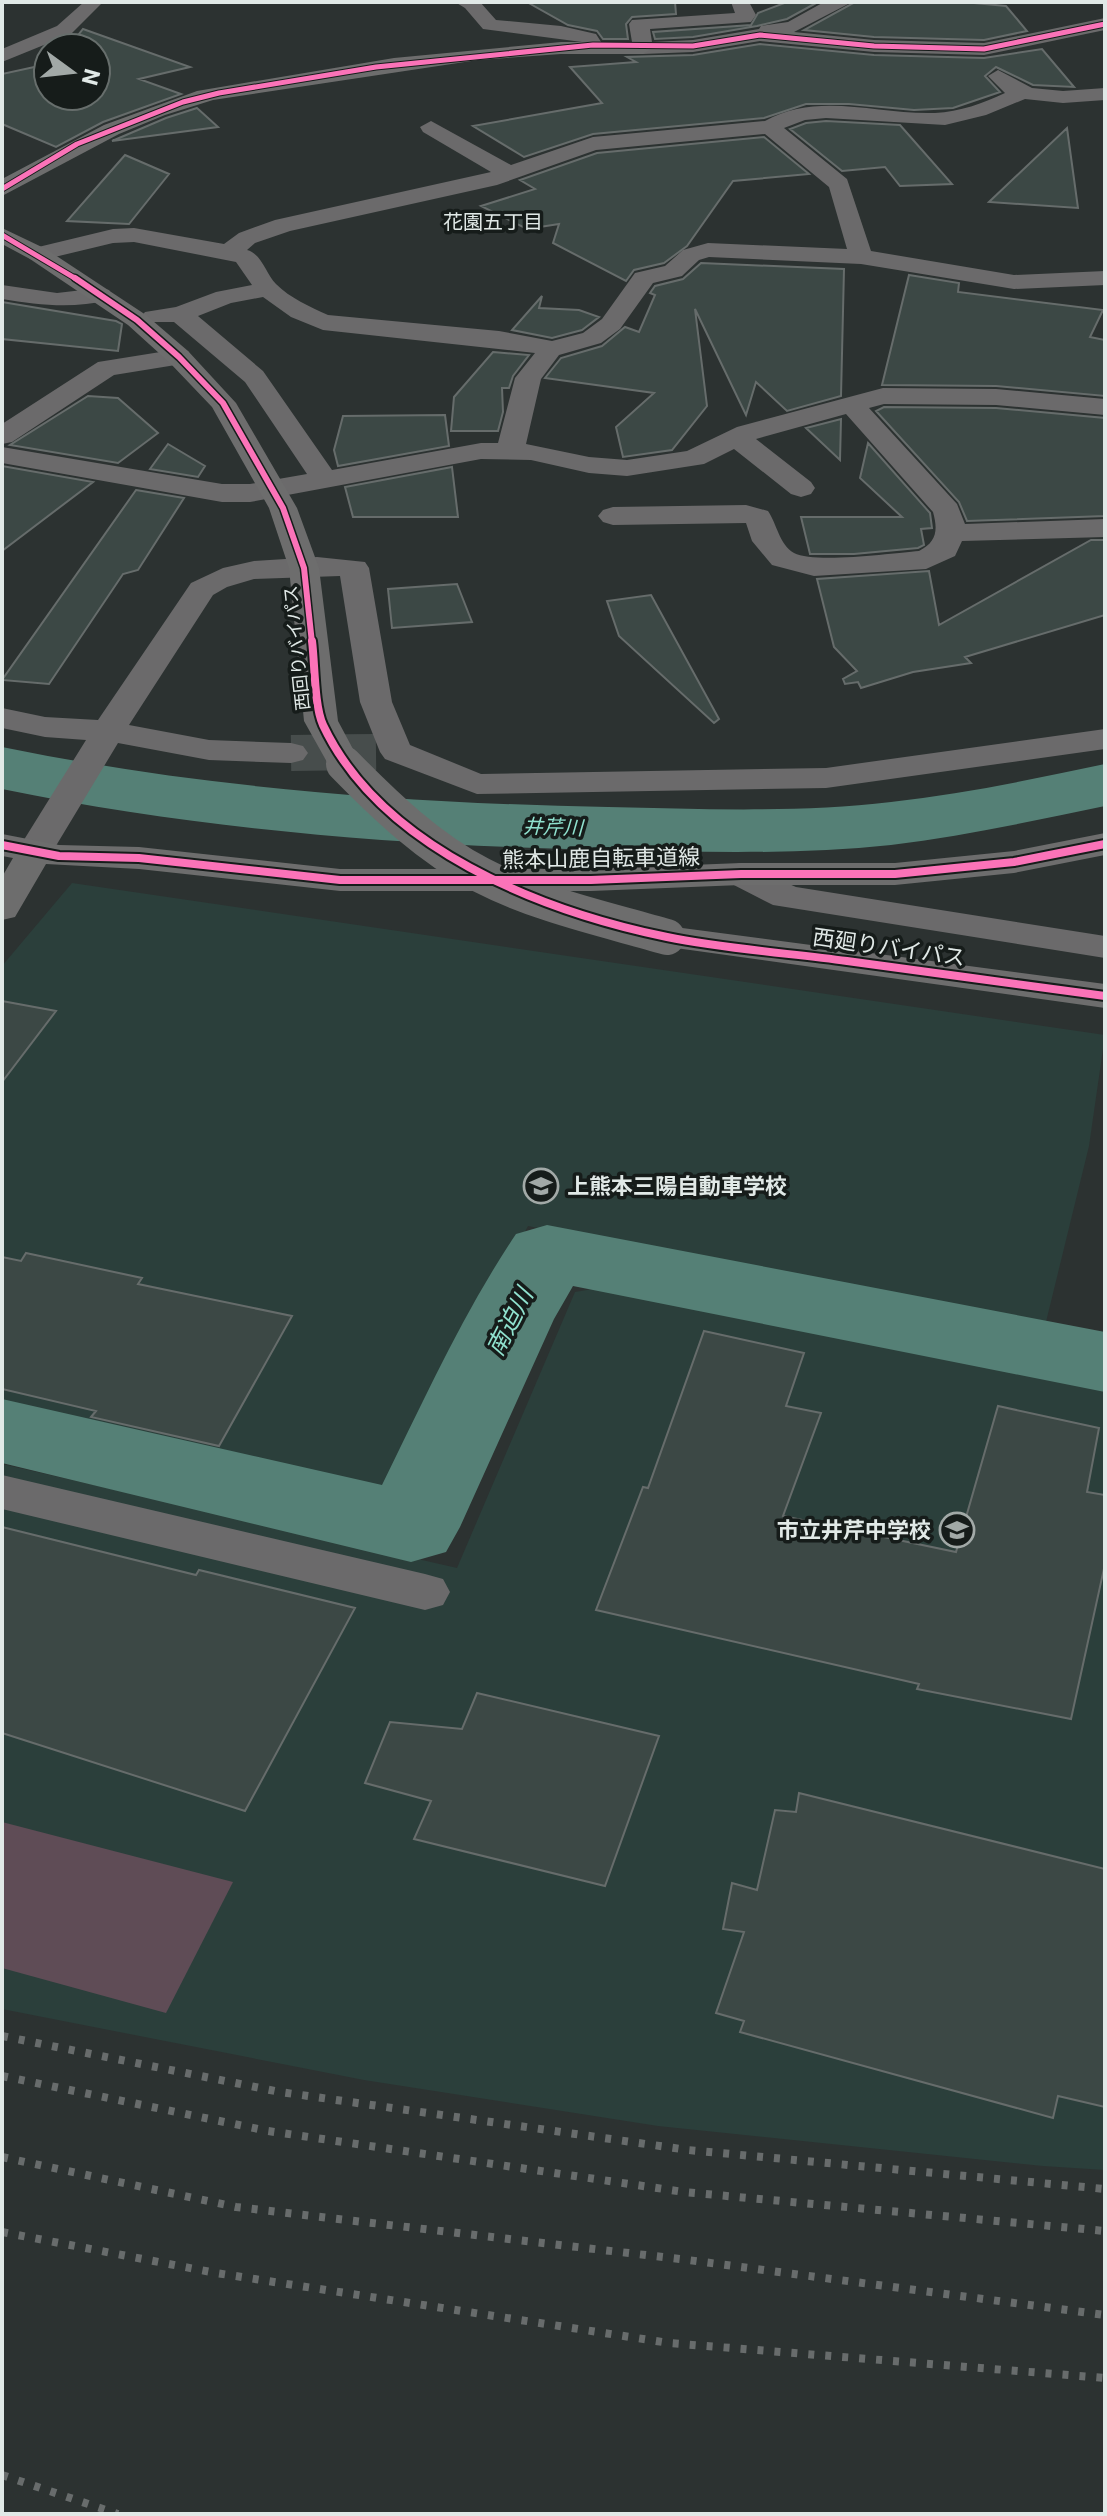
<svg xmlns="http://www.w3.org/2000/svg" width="1107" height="2516" font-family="Roboto,'Noto Sans JP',sans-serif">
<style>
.built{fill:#2b3f3b}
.green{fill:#5f4c56}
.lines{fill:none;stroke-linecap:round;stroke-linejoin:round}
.river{fill:#558076;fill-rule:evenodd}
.building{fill:#3c4845;stroke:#666c6b;stroke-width:2}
.street-tunnel{stroke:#474d4c;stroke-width:36;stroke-dasharray:36 18;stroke-linecap:butt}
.street{fill:#6b6a6b;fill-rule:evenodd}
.secondary{fill:#6d6d6d;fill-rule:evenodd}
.rail{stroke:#686c6c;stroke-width:8;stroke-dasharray:6 11;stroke-linecap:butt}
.secondary-bridge{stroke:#6d6d6d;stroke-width:36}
.cycleway-far2-casing{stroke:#161c1a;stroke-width:7}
.cycleway-far1-casing{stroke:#161c1a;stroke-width:9}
.cycleway-casing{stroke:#161c1a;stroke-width:12}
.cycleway-far2{stroke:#fb73b8;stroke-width:5}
.cycleway-far1{stroke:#fb73b8;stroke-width:6}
.cycleway{stroke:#fb73b8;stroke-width:8}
.labels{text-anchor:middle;stroke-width:7;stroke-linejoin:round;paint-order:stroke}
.far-street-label{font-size:18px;fill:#e1e9e7;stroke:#161c1a}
.far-neighbourhood-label{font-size:20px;fill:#e1e9e7;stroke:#161c1a}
.far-water-label{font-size:20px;font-style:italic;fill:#90e2cf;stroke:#161c1a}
.street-label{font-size:22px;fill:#e1e9e7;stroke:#161c1a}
.poi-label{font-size:22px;font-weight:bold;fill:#e1e9e7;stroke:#161c1a;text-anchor:start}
.water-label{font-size:24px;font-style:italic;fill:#90e2cf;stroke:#161c1a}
</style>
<rect width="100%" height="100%" fill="#2c3231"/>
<path class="built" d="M 72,883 L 1105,1035 L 1089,1146 L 1045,1326 L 528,1226 L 383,1496 L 2,1412 L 2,966 Z
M 604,1287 L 1105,1382 L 1105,2170 L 1043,2166 L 658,2126 L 364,2080 L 2,2009 L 2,1464 L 457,1568 L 575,1292 Z"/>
<path class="green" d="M 2,1822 L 233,1882 L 166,2013 L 2,1968 Z"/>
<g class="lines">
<path class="river" d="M 2,747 C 202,788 404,803 608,807 C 702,809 797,813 891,802 C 963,794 1034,779 1105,764 L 1105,806 C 1034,821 963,836 891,845 C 797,855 702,852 608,850 C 403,846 202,830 2,789 Z
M 547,1225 L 1105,1332 L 1105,1392 L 573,1286 L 554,1319 L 460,1527 L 446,1552 L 411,1562 L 2,1463 L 2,1399 L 382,1485 C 424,1400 463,1313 516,1234 Z"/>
</g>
<path class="building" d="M 527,2 L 675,2 L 676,14 L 632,17 L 626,24 L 628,39 L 603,39 L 597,31 L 568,25 Z
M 787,2 L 818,2 L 787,19 L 757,26 L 693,37 L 655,39 L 653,32 L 751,25 L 758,13 Z
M 855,2 L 963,2 L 1006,6 L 1027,31 L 984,40 L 874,37 L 804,30 Z
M 83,29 L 190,67 L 139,79 L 181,94 L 103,122 L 56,147 L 2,124 L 2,74 L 48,64 L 48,96 L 96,96 L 96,48 L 68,48 Z
M 760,44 L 874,55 L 984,58 L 1042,49 L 1074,87 L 1033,85 L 996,67 L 985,76 L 1000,92 L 953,108 L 914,110 L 849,104 L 806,104 L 764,118 L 593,134 L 524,157 L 473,126 L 602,103 L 570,67 L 636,62 L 627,57 L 693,55 Z
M 197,108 L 218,127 L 112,141 L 166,118 Z
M 826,121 L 900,125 L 952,184 L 900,186 L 885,167 L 842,171 L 790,129 L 806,123 Z
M 1067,128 L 1078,208 L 989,202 Z
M 764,137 L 809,174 L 733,181 L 687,246 L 664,263 L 634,270 L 626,281 L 553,243 L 559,224 L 527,229 L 481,206 L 535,189 L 520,180 L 597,153 Z
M 125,155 L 169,174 L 129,224 L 67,221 Z
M 701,263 L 844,269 L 841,396 L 787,411 L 756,382 L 746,415 L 695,309 L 707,406 L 672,450 L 623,457 L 616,427 L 654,393 L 545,378 L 561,358 L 602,346 L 625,327 L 639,332 L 655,295 L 650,293 L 655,286 L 683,279 Z
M 909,275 L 959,283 L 958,292 L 1103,310 L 1090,337 L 1105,340 L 1105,396 L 996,386 L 882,385 Z
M 542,296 L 539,308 L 579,310 L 599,317 L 582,330 L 552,338 L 512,330 Z
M 2,302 L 116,321 L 122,324 L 118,351 L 2,339 Z
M 493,352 L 529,355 L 513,376 L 509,388 L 502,388 L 503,412 L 498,431 L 451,431 L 454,397 Z
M 88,396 L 118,398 L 158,433 L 118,463 L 10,445 Z
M 884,407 L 996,408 L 1105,418 L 1105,516 L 967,521 L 959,502 L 876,411 Z
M 445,415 L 449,446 L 338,466 L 334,450 L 343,416 Z
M 841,419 L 840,460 L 806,428 Z
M 868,443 L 930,513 L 932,528 L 921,529 L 924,545 L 918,548 L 854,554 L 810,554 L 801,517 L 902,517 L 860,478 Z
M 168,444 L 205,466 L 198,477 L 150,469 Z
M 2,466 L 93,482 L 2,551 Z
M 452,467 L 458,517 L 353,517 L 345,487 Z
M 136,490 L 184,498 L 138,570 L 123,574 L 49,684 L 2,680 Z
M 1091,540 L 1105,540 L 1105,615 L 965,657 L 971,663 L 913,672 L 861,688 L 858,682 L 845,684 L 843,679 L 857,671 L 834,647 L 817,579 L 929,571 L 939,625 Z
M 457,584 L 472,622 L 392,628 L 388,589 Z
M 651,595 L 719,719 L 714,723 L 619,636 L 607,601 Z
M 2,1001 L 56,1011 L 2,1082 Z
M 26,1253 L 142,1278 L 138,1284 L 292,1316 L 219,1446 L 91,1417 L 96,1411 L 2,1389 L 2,1257 L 21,1261 Z
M 704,1331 L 804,1353 L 786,1406 L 821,1413 L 783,1516 L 956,1552 L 998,1406 L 1099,1428 L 1087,1492 L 1105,1495 L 1105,1564 L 1071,1719 L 917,1689 L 919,1684 L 596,1610 L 643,1487 L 648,1488 Z
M 2,1527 L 196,1575 L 199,1570 L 355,1608 L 245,1811 L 2,1733 Z
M 477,1693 L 659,1736 L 605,1886 L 414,1839 L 431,1801 L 365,1783 L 390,1722 L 462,1729 Z
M 799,1793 L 1105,1869 L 1105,2107 L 1058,2096 L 1053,2118 L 740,2032 L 744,2021 L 716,2013 L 744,1932 L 723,1929 L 732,1883 L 757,1890 L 775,1810 L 796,1812 Z"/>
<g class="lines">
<path class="street-tunnel" d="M 291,753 L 376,752"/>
<path class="street" d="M 84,2 L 103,2 L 71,34 L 2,62 L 2,49 L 57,26 Z
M 455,2 L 480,2 L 496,20 L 561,26 L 596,34 L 603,45 L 593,51 L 586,49 L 582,42 L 483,29 L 465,8 Z
M 731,2 L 749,2 L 756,15 L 751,22 L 650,29 L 652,42 L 693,40 L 759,29 L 761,26 L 788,22 L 824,2 L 852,2 L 794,32 L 874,40 L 984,43 L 1105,18 L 1105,30 L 984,55 L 874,52 L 760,41 L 693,52 L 643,54 L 633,48 L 629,24 L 632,20 L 735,13 Z
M 998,70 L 1032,88 L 1063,91 L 1105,88 L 1105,100 L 1063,103 L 1025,99 L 986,115 L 945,125 L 826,118 L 805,120 L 784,128 L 847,179 L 871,251 L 1014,275 L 1105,271 L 1105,285 L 1014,289 L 861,264 L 709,257 L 699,260 L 682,276 L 653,283 L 620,329 L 601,343 L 559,355 L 541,379 L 526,444 L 589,457 L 627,460 L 687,451 L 737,427 L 883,388 L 996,389 L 1105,399 L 1105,415 L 996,405 L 884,404 L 869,408 L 957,504 L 965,524 L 1105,519 L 1105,537 L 962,541 L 955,556 L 926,569 L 814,576 L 772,565 L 752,541 L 746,523 L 613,525 L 603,522 L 598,516 L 603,510 L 613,507 L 746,505 L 768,511 C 777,524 779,544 794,553 C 815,564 893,553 919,551 C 937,542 938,530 933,512 L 846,414 L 756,439 L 811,482 L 815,488 L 811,494 L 801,497 L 791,494 L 734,449 L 704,464 L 627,476 L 589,473 L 531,460 L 481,459 L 250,502 L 222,502 L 2,463 L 2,447 L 222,484 L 250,484 L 307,474 L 245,382 L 174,322 L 145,322 L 141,317 L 145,312 L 176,307 L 216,292 L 252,285 L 236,262 L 134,242 L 113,243 L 38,261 L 30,259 L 26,254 L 30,249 L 113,229 L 134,228 L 224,244 L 239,233 L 275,220 L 491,172 L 423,132 L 420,127 L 431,121 L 511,165 L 593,137 L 765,121 C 818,91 878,115 935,113 C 960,112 983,103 1005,93 L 988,76 ZM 765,134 L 829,187 L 847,249 L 708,243 L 683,250 L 665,266 L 635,273 L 602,319 L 583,333 L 552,341 L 499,331 L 328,315 C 310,307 290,298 276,284 C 266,274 262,254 247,250 L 255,243 L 290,231 L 497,185 L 596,150 ZM 263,297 L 291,317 L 323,330 L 535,353 L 515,378 L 498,443 L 481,443 L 332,470 L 263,371 L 198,316 L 231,303 Z
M 2,285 L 57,293 L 100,288 L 109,290 L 112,295 L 109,300 C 72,309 39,305 2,299 Z
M 179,349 L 188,351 L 192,357 L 188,363 L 114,375 L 12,442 L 2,444 L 2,424 L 98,362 Z
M 317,557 L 365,562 L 369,568 L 392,702 L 410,745 L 481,774 L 826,768 L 1105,729 L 1105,749 L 826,788 L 477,794 L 385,759 L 380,752 L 360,702 L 340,576 L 254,579 L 227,587 L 213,595 L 129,725 L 209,740 L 291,743 L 303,746 L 308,753 L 303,760 L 291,763 L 209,760 L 118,743 L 48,859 L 35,862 L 22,859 L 17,851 L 86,740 L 45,737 L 2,728 L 2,708 L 45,717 L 98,720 L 191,583 L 223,568 L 254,561 Z
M 741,863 L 796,887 L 1105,936 L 1105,958 L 773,905 L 728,882 L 723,874 L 728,866 Z
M 2,1475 L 425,1574 L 443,1579 L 450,1592 L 443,1605 L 425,1610 L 2,1509 Z"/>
<path class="secondary" d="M 561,42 L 643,42 L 653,48 L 643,54 L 561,54 L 478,60 L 213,100 L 165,115 L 119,134 L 2,196 L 2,179 L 104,125 L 197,91 L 394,58 Z
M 2,228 L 46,249 L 146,315 L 188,351 L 236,403 L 297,508 L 319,568 L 338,721 L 361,764 L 356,771 L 344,774 L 332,771 L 304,721 L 289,568 L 269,508 L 212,407 L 170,363 L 128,325 L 30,259 L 2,244 Z
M 1105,833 L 1105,855 L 1014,873 L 895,885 L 741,885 L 591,891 L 340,891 L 139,869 L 46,864 L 15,917 L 2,920 L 2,877 L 13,858 L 2,856 L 2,834 L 59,845 L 139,847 L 340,869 L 591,869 L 741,863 L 895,863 L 1014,851 Z
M 667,926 L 1105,984 L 1105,1008 L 654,945 L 648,937 L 654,929 Z"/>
<path class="rail" d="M 2,2036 L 280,2092 L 688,2150 L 1105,2189
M 2,2076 L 268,2131 L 684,2192 L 1105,2231
M 2,2157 L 236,2207 L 688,2260 L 1105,2315
M 2,2232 L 216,2273 L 669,2343 L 1105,2378
M 2,2475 L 118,2514"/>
<path class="secondary-bridge" d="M 344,764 C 385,806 429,848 481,875 C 539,905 605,919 667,937"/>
<g class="cycleway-far2-casing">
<path id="cycleway-far2" d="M 2,189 L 77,144 L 183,102 L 219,93 L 376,67 L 593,45 L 693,46 L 760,35 L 874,46 L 984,49 L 1105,24
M 2,235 L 78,280"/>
</g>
<g class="cycleway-far1-casing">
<path id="cycleway-far1" d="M 75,278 L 137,320 L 179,357 L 223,403 L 283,508 L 304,568 L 312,643"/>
</g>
<g class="cycleway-casing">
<path id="cycleway" d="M 312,641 C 315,664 314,705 323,725 C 381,848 541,911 667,937 C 726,949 787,953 847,961 C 933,973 1019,984 1105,996
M 2,845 L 59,856 L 139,858 L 340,880 L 591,880 L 741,874 L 895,874 L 1014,862 L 1105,844"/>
</g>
<use href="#cycleway-far2" class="cycleway-far2"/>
<use href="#cycleway-far1" class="cycleway-far1"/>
<use href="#cycleway" class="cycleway"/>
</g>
<defs>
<g id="school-ring" transform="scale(1.8)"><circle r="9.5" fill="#161c1a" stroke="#a2a9a7" stroke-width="1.5"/><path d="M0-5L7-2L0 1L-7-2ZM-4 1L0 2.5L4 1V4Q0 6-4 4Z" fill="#a2a9a7"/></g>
</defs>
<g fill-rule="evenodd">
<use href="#school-ring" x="541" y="1186"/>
<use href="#school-ring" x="957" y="1530"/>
</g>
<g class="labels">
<g class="far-street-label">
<text transform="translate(297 648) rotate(-96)" y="6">西回りバイパス</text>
</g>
<g class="far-neighbourhood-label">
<text x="493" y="229">花園五丁目</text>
</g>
<g class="far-water-label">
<text transform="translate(553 827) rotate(2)" y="7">井芹川</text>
</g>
<g class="street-label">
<text transform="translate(601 858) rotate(-1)" y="8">熊本山鹿自転車道線</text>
<text transform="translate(889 947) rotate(8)" y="8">西廻りバイパス</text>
</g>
<g class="poi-label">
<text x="567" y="1194">上熊本三陽自動車学校</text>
<text x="931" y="1538" text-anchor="end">市立井芹中学校</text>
</g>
<g class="water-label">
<text transform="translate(510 1322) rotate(-63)" y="8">南迫川</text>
</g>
</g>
<rect width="1107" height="2516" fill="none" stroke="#e1e9e7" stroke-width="8"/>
<g transform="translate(72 72) rotate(105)"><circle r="38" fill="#161c1a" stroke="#676e6c" stroke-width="2"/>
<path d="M0-6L14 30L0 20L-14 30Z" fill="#a2a9a7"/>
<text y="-12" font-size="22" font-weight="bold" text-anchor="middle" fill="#e1e9e7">N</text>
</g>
</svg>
